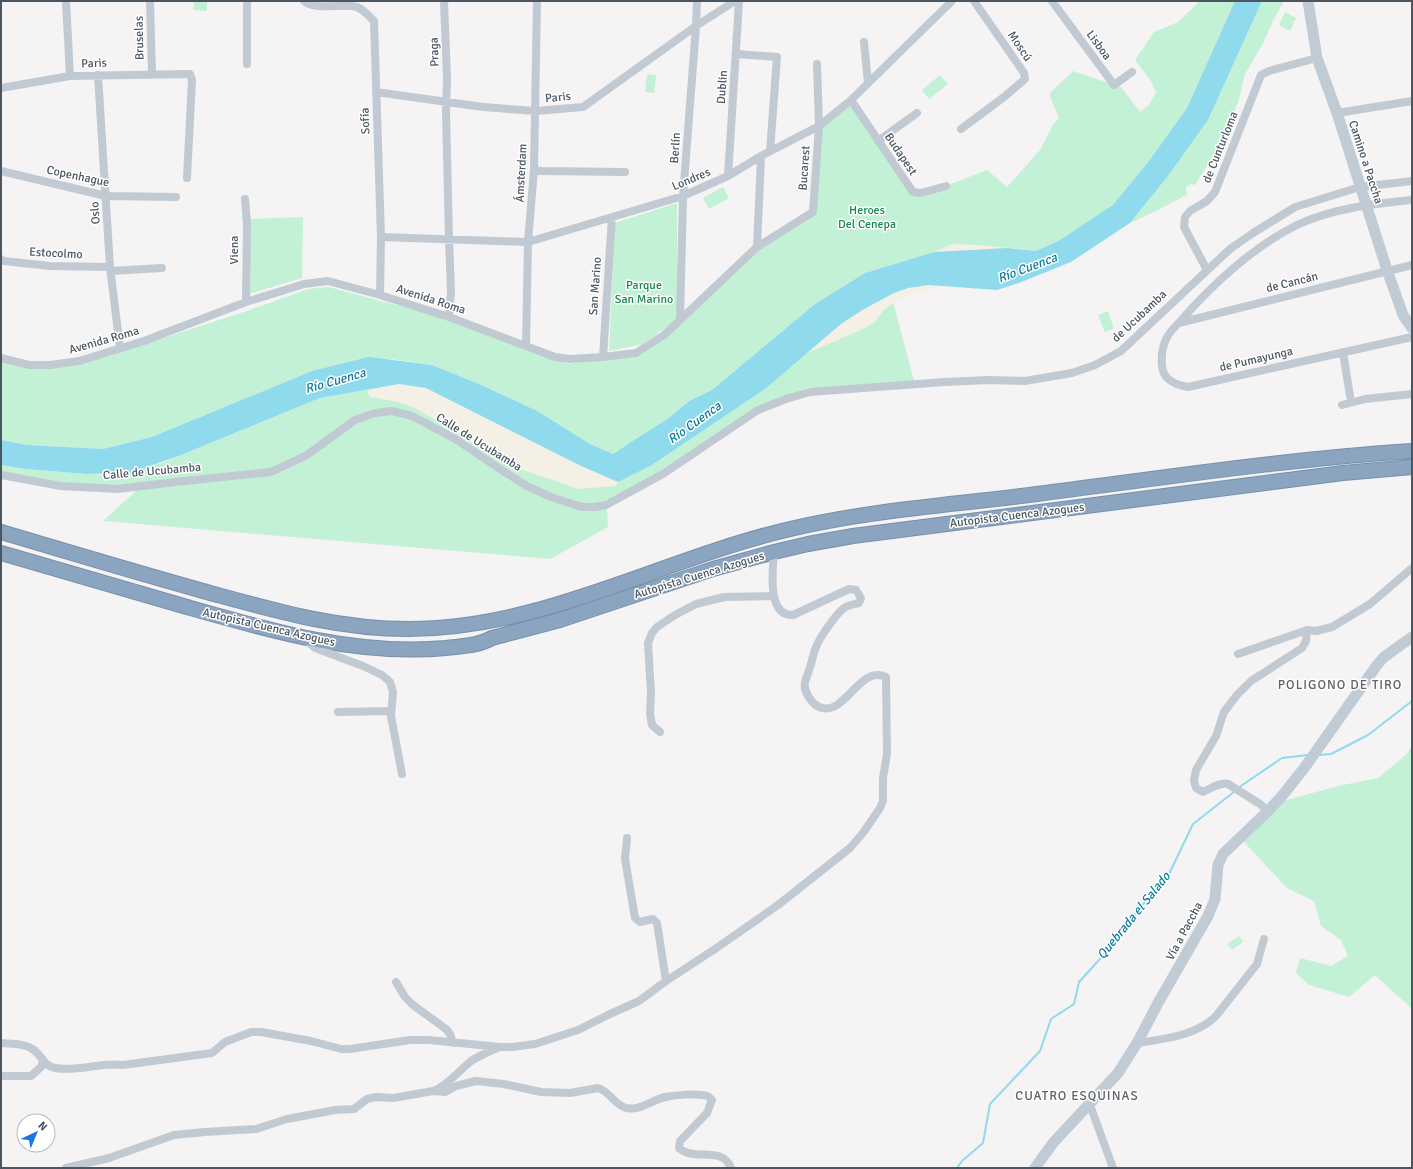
<svg xmlns="http://www.w3.org/2000/svg" width="1413" height="1169" font-family="Signika,sans-serif">
<style>
.green{fill:#c3f1d5}
.sand{fill:#f5f0e5}
.water{fill:#90daee}
.lines{fill:none;stroke-linecap:round;stroke-linejoin:round}
.stream{stroke:#90daee;stroke-width:2}
.highway-casing{stroke:#7690ad;stroke-width:16}
.street{stroke:#c1cad2;stroke-width:8}
.secondary{stroke:#c1cbd6;stroke-width:11}
.highway{stroke:#8ba5c1;stroke-width:14}
.labels{text-anchor:middle;stroke-width:3;stroke-linejoin:round;paint-order:stroke}
.street-label{font-size:12px;fill:#4a5661;stroke:#fff}
.park-label{font-size:12px;fill:#17864f;stroke:#fff}
.water-label{font-size:13px;font-style:italic;fill:#0c7c9b;stroke:#fff}
.neighbourhood-label{font-size:13px;letter-spacing:1px;fill:#5f6368;stroke:#fff}
</style>
<rect width="100%" height="100%" fill="#f5f3f3"/>
<path class="green" d="M 194,1 L 207,1 L 207,11 L 193,10 Z
M 1200,1 L 1235,1 L 1187,108 L 1149,161 L 1114,205 L 1060,240 L 1036,251 L 934,252 L 865,273 L 815,304 L 712,390 L 689,401 L 670,417 L 618,452 L 617,451 L 613,454 L 590,444 L 479,384 L 432,365 L 391,359 L 312,371 L 152,437 L 103,449 L 27,445 L 1,440 L 1,362 L 28,369 L 154,341 L 247,311 L 308,289 L 329,287 L 380,301 L 449,317 L 555,360 L 569,364 L 603,357 L 636,353 L 664,335 L 759,249 L 815,215 L 821,128 L 851,104 L 913,192 L 946,186 L 987,170 L 1007,187 L 1040,150 L 1053,125 L 1059,118 L 1049,94 L 1073,71 L 1121,87 L 1140,112 L 1148,106 L 1156,93 L 1151,81 L 1135,60 L 1154,32 L 1178,22 Z
M 1262,1 L 1284,1 L 1275,17 L 1262,45 L 1245,74 L 1239,99 L 1231,120 L 1210,161 L 1195,185 L 1191,184 L 1186,187 L 1186,191 L 1188,194 L 1160,209 L 1130,223 L 1168,176 L 1208,120 Z
M 1285,12 L 1296,18 L 1290,31 L 1279,25 Z
M 647,74 L 656,75 L 654,93 L 645,92 Z
M 940,75 L 948,84 L 929,99 L 922,90 Z
M 723,187 L 729,198 L 709,209 L 703,198 Z
M 677,203 L 677,319 L 643,344 L 609,351 L 615,223 Z
M 303,217 L 302,278 L 249,294 L 250,219 Z
M 889,286 L 914,381 L 810,392 L 758,410 L 663,474 L 595,507 L 551,497 L 457,440 L 392,411 L 355,420 L 307,455 L 271,472 L 118,489 L 1,475 L 1,465 L 26,469 L 87,474 L 109,475 L 161,463 L 320,398 L 371,389 L 426,388 L 579,465 L 618,482 L 652,465 L 765,389 L 791,365 Z
M 1108,311 L 1114,329 L 1105,332 L 1098,315 Z
M 392,413 L 411,419 L 456,443 L 551,499 L 607,508 L 608,527 L 550,559 L 103,521 L 137,490 L 271,474 L 356,423 L 377,415 Z
M 1412,745 L 1412,1009 L 1375,975 L 1349,997 L 1309,985 L 1296,973 L 1300,958 L 1331,966 L 1348,956 L 1341,940 L 1321,926 L 1314,901 L 1287,888 L 1244,842 L 1283,801 L 1338,786 L 1378,778 L 1406,755 Z
M 1239,936 L 1243,942 L 1232,950 L 1227,944 Z"/>
<path class="sand" d="M 952,244 L 980,245 L 1036,251 L 934,252 Z
M 1004,276 L 1019,283 L 997,290 L 939,286 L 908,296 L 897,300 L 884,310 L 874,323 L 861,330 L 807,353 L 810,346 L 882,288 Z
M 399,384 L 426,388 L 579,465 L 619,482 L 615,486 L 579,489 L 517,468 L 415,408 L 399,402 L 371,397 L 368,394 L 367,390 L 371,389 Z"/>
<path class="water" d="M 1235,1 L 1262,1 L 1208,120 L 1168,176 L 1130,223 L 1071,262 L 1019,283 L 997,290 L 929,285 L 908,288 L 894,293 L 864,309 L 841,324 L 765,389 L 652,465 L 618,482 L 579,465 L 426,388 L 399,384 L 320,398 L 181,455 L 130,473 L 87,474 L 26,469 L 1,465 L 1,440 L 27,445 L 103,449 L 152,437 L 312,371 L 369,357 L 432,365 L 479,384 L 537,411 L 590,444 L 613,454 L 670,417 L 689,401 L 712,390 L 815,304 L 865,273 L 934,252 L 1007,248 L 1036,251 L 1060,240 L 1113,205 L 1149,161 L 1187,108 Z"/>
<g class="lines">
<path class="stream" d="M 1319,755 L 1331,754 L 1368,735 L 1412,701
M 1238,788 L 1282,758 L 1308,755
M 957,1168 L 962,1161 L 983,1143 L 990,1104 L 1040,1051 L 1051,1019 L 1074,1004 L 1079,982 L 1099,960 L 1140,908 L 1169,874 L 1193,824 L 1235,791"/>
<g class="highway-casing">
<path id="highway" d="M 1,532 C 68,552 135,572 203,591 C 273,610 336,629 409,629 C 542,629 660,560 786,530 C 869,510 954,505 1037,494 C 1162,478 1287,459 1412,451
M 1,553 C 63,571 125,589 187,607 C 271,631 357,656 446,648 C 462,646 478,646 492,638 L 560,620 L 713,569 L 774,552 L 808,544 L 853,536 L 939,525 L 1343,473 L 1412,467"/>
</g>
<path class="street" d="M 66,1 L 70,76
M 150,1 L 152,75
M 247,1 L 247,64
M 304,1 C 314,11 343,3 357,7 C 364,10 369,16 374,21 L 381,237 L 380,295
M 444,1 L 447,78 L 446,112 L 449,239 L 451,292 L 449,317
M 1052,1 L 1114,85 L 1132,72
M 864,42 L 868,83
M 737,54 L 777,57 L 770,151
M 98,75 L 110,267 L 120,348
M 1,88 L 70,76 L 190,74 L 192,80 L 187,178
M 376,92 L 483,107 L 536,111 L 583,107 L 696,26 L 735,1
M 851,100 L 913,192 L 921,193 L 946,186
M 1337,113 L 1412,101
M 961,129 L 1004,97 L 1025,79 L 1024,73 L 974,1
M 878,141 L 917,113
M 534,170 L 541,171 L 625,172
M 1,171 L 106,196 L 176,197
M 728,176 L 739,1
M 245,199 L 247,224 L 246,302
M 1412,200 C 1373,204 1333,208 1297,225 C 1256,245 1215,282 1185,316 C 1180,322 1173,328 1169,334 C 1162,344 1161,355 1162,366 C 1163,380 1176,385 1188,387 L 1412,337
M 381,237 L 528,242 L 683,196 L 728,176 L 761,156 L 819,126 L 851,100 L 952,1
M 757,247 L 761,156
M 1,259 L 4,261 L 50,266 L 110,267
M 1207,270 L 1184,227 L 1185,217 L 1190,211 L 1207,201 L 1215,192 L 1261,75 L 1269,71 L 1317,58
M 111,271 L 162,268
M 680,320 L 683,196 L 696,26 L 697,1
M 1179,323 L 1412,265
M 526,346 L 528,242 L 534,170 L 537,1
M 1343,352 L 1350,396
M 603,357 L 612,217
M 1,358 L 29,365 L 50,365 L 79,361 L 144,341 L 246,302 L 304,284 L 328,281 L 380,295 L 449,317 L 555,357 L 569,359 L 603,357 L 636,353 L 664,335 L 680,320 L 757,247 L 813,212 L 819,126 L 817,64
M 1342,405 L 1365,399 L 1412,394
M 1,475 L 61,486 L 118,489 L 175,482 L 271,472 L 307,455 L 355,420 L 375,413 L 392,411 L 412,416 L 457,440 L 503,471 L 527,486 L 551,497 L 582,507 L 595,507 L 606,505 L 663,474 L 758,410 L 786,399 L 810,392 L 944,382 L 988,380 L 1025,381 L 1072,373 L 1095,365 L 1121,351 L 1230,249 L 1253,233 L 1295,207 L 1360,187 L 1412,181
M 305,639 L 315,648 L 363,666 L 382,675 L 390,682 L 393,692 L 391,716 L 402,774
M 1238,654 L 1307,630
M 338,712 L 391,711
M 660,732 L 652,725 L 650,714 L 651,694 L 648,643 L 652,633 L 657,627 L 675,615 L 696,604 L 724,597 L 774,596
M 1268,811 L 1260,804 L 1228,784 C 1220,782 1211,788 1203,792 L 1196,788 L 1194,781 L 1196,770 L 1216,736 L 1224,712 L 1237,695 L 1251,681 L 1302,648 L 1306,641 L 1307,630 L 1316,631 L 1332,627 L 1370,604 L 1412,568
M 627,838 L 625,859 L 635,918 L 640,922 L 653,919 L 657,923 L 666,981
M 396,982 L 405,997 L 413,1005 L 446,1029 L 450,1034 L 453,1043
M 1,1043 C 12,1044 25,1043 34,1050 C 42,1056 44,1066 55,1068 C 78,1072 100,1062 123,1065 L 212,1053 L 225,1042 L 251,1032 L 261,1032 L 311,1041 L 341,1049 L 350,1049 L 410,1040 L 429,1040 L 500,1047 L 512,1047 L 535,1044 L 578,1030 L 608,1015 L 639,1001 L 666,981 L 715,949 L 778,905 L 850,848 L 863,833 L 880,808 L 883,801 L 883,778 L 887,754 L 886,677 C 859,664 845,718 819,707 C 811,703 803,691 805,682 C 806,678 808,674 809,670 C 812,663 813,654 816,647 C 820,637 836,614 844,608 C 848,605 855,604 859,603 L 861,598 L 856,590 L 849,589 L 793,615 C 766,616 773,568 774,552
M 1137,1043 C 1164,1039 1196,1036 1216,1016 L 1257,964 L 1264,939
M 1,1076 L 31,1076 L 41,1067 L 43,1061
M 434,1091 C 448,1085 459,1071 471,1061 C 479,1056 488,1052 497,1048
M 1090,1105 L 1113,1168
M 66,1168 L 109,1158 L 174,1135 L 205,1132 L 256,1129 L 287,1119 L 335,1110 L 354,1109 L 367,1099 L 376,1097 L 393,1098 L 433,1091 L 445,1092 L 456,1086 L 476,1081 L 504,1084 L 541,1092 L 570,1093 L 598,1088 C 609,1091 615,1105 626,1108 C 640,1111 652,1100 665,1097 C 676,1095 697,1093 708,1096 L 712,1100 L 707,1113 L 680,1141 L 679,1148 C 694,1162 722,1145 731,1168"/>
<path class="secondary" d="M 1308,1 L 1317,58 L 1337,113 L 1387,270 L 1403,315 L 1412,328
M 1035,1168 L 1053,1143 L 1118,1073 L 1137,1043 L 1158,1003 L 1208,916 L 1215,899 L 1218,865 L 1223,854 L 1268,811 L 1282,796 L 1305,767 L 1377,665 L 1384,657 L 1412,637"/>
<use href="#highway" class="highway"/>
</g>
<g class="labels">
<g class="street-label">
<text transform="translate(139 38) rotate(-91)" y="4">Bruselas</text>
<text transform="translate(1099 45) rotate(54)" y="4">Lisboa</text>
<text transform="translate(1020 46) rotate(56)" y="4">Moscú</text>
<text transform="translate(434 52) rotate(-92)" y="4">Praga</text>
<text transform="translate(94 63) rotate(-2)" y="4">Paris</text>
<text transform="translate(722 87) rotate(-86)" y="4">Dublin</text>
<text transform="translate(558 97) rotate(-6)" y="4">Paris</text>
<text transform="translate(365 121) rotate(-92)" y="4">Sofía</text>
<text transform="translate(1220 147) rotate(-68)" y="4">de Cunturloma</text>
<text transform="translate(675 148) rotate(-86)" y="4">Berlín</text>
<text transform="translate(901 154) rotate(56)" y="4">Budapest</text>
<text transform="translate(1366 162) rotate(72)" y="4">Camino a Paccha</text>
<text transform="translate(804 168) rotate(-86)" y="4">Bucarest</text>
<text transform="translate(521 173) rotate(-87)" y="4">Ámsterdam</text>
<text transform="translate(78 176) rotate(12)" y="4">Copenhague</text>
<text transform="translate(691 179) rotate(-23)" y="4">Londres</text>
<text transform="translate(95 213) rotate(-94)" y="4">Oslo</text>
<text transform="translate(234 250) rotate(-90)" y="4">Viena</text>
<text transform="translate(56 253) rotate(3)" y="4">Estocolmo</text>
<text transform="translate(1292 282) rotate(-14)" y="4">de Cancán</text>
<text transform="translate(595 286) rotate(-86)" y="4">San Marino</text>
<text transform="translate(431 299) rotate(18)" y="4">Avenida Roma</text>
<text transform="translate(1139 316) rotate(-43)" y="4">de Ucubamba</text>
<text transform="translate(104 340) rotate(-16)" y="4">Avenida Roma</text>
<text transform="translate(1256 359) rotate(-13)" y="4">de Pumayunga</text>
<text transform="translate(479 442) rotate(32)" y="4">Calle de Ucubamba</text>
<text transform="translate(152 471) rotate(-5)" y="4">Calle de Ucubamba</text>
<text transform="translate(1017 515) rotate(-7)" y="4">Autopista Cuenca Azogues</text>
<text transform="translate(699 575) rotate(-17)" y="4">Autopista Cuenca Azogues</text>
<text transform="translate(269 627) rotate(13)" y="4">Autopista Cuenca Azogues</text>
<text transform="translate(1184 931) rotate(-62)" y="4">Vía a Paccha</text>
</g>
<g class="park-label">
<text x="867" y="214">Heroes<tspan x="867" dy="14">Del Cenepa</tspan></text>
<text x="644" y="289">Parque<tspan x="644" dy="14">San Marino</tspan></text>
</g>
<g class="water-label">
<text transform="translate(1027 267) rotate(-21)" y="5">Río Cuenca</text>
<text transform="translate(335 380) rotate(-16)" y="5">Río Cuenca</text>
<text transform="translate(694 422) rotate(-36)" y="5">Río Cuenca</text>
<text transform="translate(1133 915) rotate(-51)" y="5">Quebrada el Salado</text>
</g>
<g class="neighbourhood-label">
<text x="1340" y="689">POLIGONO DE TIRO</text>
<text x="1077" y="1100">CUATRO ESQUINAS</text>
</g>
</g>
<rect width="1413" height="1169" fill="none" stroke="#4a5661" stroke-width="4"/>
<g transform="translate(36 1133) rotate(44)"><circle r="19" fill="#ffffff" stroke="#b7bbc0"/>
<path d="M0-3L7 15L0 10L-7 15Z" fill="#1a73e8"/>
<text y="-6" font-size="11" font-weight="bold" text-anchor="middle" fill="#4a5661">N</text>
</g>
</svg>
